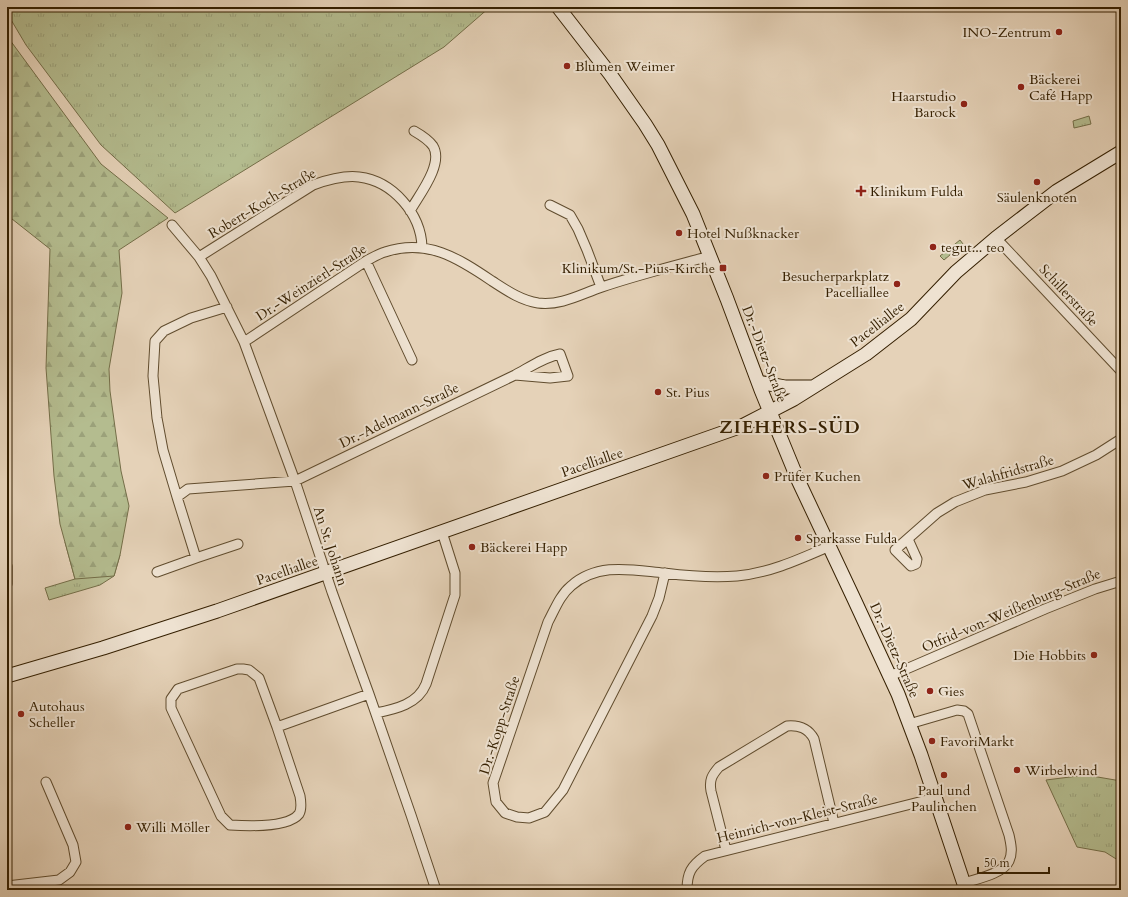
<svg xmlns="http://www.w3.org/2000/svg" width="1128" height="897" font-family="Cardo,serif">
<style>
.grass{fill:url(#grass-tufts);stroke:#746e48}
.forest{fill:url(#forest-firs);stroke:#746e48}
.garden{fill:url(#garden-dots);stroke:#746e48}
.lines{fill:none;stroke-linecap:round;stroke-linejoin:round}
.street-casing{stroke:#604c2e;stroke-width:11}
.secondary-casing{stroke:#341f00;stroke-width:15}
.street{stroke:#eee2d1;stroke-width:9}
.secondary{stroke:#eee2d1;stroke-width:13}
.poi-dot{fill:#8f2418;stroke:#eee2d1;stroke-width:1.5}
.labels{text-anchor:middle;stroke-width:4;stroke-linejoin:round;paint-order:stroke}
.poi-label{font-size:14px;fill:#341f00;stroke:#eee2d1;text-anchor:start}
.street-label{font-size:14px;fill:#341f00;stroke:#eee2d1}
.district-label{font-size:18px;font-weight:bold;letter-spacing:1px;fill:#341f00;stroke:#eee2d1}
</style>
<defs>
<pattern id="grass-tufts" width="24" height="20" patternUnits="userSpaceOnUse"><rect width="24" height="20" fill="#b4bc8f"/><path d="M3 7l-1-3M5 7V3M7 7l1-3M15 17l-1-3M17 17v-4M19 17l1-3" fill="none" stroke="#9ba17a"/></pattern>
<pattern id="forest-firs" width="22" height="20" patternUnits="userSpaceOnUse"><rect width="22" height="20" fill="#b4bc8f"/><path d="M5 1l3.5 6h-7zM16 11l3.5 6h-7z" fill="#9ba17a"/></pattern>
<pattern id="garden-dots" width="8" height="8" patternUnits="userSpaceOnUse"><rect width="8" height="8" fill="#b4bc8f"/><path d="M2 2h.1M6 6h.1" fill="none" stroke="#9ba17a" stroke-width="1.8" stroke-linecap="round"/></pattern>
</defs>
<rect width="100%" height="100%" fill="#e5d2b8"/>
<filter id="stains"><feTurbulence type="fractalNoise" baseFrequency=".005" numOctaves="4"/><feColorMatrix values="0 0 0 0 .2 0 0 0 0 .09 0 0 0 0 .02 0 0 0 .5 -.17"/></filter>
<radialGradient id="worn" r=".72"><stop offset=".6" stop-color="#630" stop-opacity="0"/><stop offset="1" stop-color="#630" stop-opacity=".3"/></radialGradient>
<path class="grass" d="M 7,7 L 490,7 L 444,47 L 175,213 L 101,145 L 26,45 L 7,13 Z
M 1089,116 L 1091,124 L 1074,128 L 1073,121 Z
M 65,542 L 120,555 L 114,576 L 100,585 L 49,600 L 45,588 L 75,579 Z
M 1086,775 L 1121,781 L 1121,862 L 1105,852 L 1077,847 L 1046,780 Z"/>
<path class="forest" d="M 7,36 L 101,164 L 168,218 L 119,250 L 122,293 L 109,369 L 110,391 L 121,471 L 129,506 L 120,555 L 114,576 L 75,579 L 60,524 L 54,476 L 46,368 L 50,249 L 7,215 Z"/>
<path class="garden" d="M 960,240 L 963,244 L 944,260 L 940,256 Z"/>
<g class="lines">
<g class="street-casing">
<path id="street" d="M 550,205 L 570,215 L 578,229 L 587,250 L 601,287
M 410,211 C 419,195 444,164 433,146 C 428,139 421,135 414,131
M 172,225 L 199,257 L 211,276 L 244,342 L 295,481 L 332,592 L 369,694 L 411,815 L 436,890
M 996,238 L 1121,371
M 199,257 L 313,185 C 327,180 343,175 359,177 C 393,181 421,214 422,247
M 366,261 L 412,360
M 227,307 L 191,318 L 164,331 L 155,341 L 153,376 L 157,418 L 163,450 L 177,497 L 188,489 L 295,481 L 515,375 C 530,367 544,357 560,354 L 568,376 L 550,378 L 515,375
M 244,342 L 366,261 C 372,258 378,254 385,252 C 427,238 458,258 492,281 C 506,290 520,300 538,303 C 561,306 581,294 602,287 C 637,275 674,266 710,256
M 177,497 L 196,558 L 238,544
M 908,539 L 917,559 L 916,564 L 911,566 L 895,550 L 937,513 L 955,502 L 985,490 L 1026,482 L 1062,471 L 1096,455 L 1121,439
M 7,566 L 7,584
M 157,572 L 196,558
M 665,573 L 659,598 L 652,616 L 563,790 L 545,812 L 529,818 L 517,817 L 505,813 L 496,802 L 493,783 L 548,622 C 555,609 560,595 571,586 C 598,562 632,570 664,573 C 688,576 714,578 737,576 C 770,573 800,559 830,546
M 890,676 L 1045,609 L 1095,589 L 1121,581
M 376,713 C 396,709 418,704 426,684 L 455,595 L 455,573 L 442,532
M 909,724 L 957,710 L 964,711 L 968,714 L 1009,835 C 1011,844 1013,853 1009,861 C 1003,874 976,879 964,883
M 277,727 L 259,678 L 249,670 L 243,669 L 237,669 L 178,689 L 171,699 L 171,708 L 221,816 L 230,825 C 246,826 288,828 299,814 C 302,809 301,802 300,796 L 277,727 L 369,694
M 726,850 L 711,791 C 709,780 712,775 719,767 L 787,726 C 799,725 808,728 814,739 L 834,823
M 7,886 L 59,880 L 70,872 L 76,862 L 73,845 L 46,782
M 687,890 C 687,873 691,866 705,856 L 935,798"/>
</g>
<g class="secondary-casing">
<path id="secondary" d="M 558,7 L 610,74 L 645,124 L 658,145 L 693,214 L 727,299 L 761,390 L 798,480 L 854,599 L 898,694 L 921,755 L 966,890
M 758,382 L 785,387 L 813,387
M 7,676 L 103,648 L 217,611 L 742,426 L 794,399 L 866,354 L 911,319 L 956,272 L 996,238 L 1057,191 L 1121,152"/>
</g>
<use href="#street" class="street"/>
<use href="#secondary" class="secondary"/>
</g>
<g class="poi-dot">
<circle cx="1059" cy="32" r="4"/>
<circle cx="567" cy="66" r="4"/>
<circle cx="1021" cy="87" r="4"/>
<circle cx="964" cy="104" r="4"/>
<circle cx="1037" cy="182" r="4"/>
<path d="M859 185h4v4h4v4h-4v4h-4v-4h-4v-4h4z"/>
<circle cx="679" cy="233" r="4"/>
<circle cx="933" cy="247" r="4"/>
<rect x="719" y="264" width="8" height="8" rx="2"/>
<circle cx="897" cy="284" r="4"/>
<circle cx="658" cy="392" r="4"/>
<circle cx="766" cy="476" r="4"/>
<circle cx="798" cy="538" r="4"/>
<circle cx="472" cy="547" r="4"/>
<circle cx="1094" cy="655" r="4"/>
<circle cx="930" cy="691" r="4"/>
<circle cx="21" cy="714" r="4"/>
<circle cx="932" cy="741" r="4"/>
<circle cx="1017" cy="770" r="4"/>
<circle cx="944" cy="775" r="4"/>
<circle cx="128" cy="827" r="4"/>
</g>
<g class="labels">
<g class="poi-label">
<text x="1051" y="37" text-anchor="end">INO-Zentrum</text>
<text x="575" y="71">Blumen Weimer</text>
<text x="1029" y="84">Bäckerei<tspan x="1029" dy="16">Café Happ</tspan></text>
<text x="956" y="101" text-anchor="end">Haarstudio<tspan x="956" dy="16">Barock</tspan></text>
<text x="870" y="196">Klinikum Fulda</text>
<text x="1037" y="202" text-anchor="middle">Säulenknoten</text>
<text x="687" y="238">Hotel Nußknacker</text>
<text x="941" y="252">tegut... teo</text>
<text x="715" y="273" text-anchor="end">Klinikum/St.-Pius-Kirche</text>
<text x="889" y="281" text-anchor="end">Besucherparkplatz<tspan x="889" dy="16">Pacelliallee</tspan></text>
<text x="666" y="397">St. Pius</text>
<text x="774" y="481">Prüfer Kuchen</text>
<text x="806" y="543">Sparkasse Fulda</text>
<text x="480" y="552">Bäckerei Happ</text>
<text x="1086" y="660" text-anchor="end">Die Hobbits</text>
<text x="938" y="696">Gies</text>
<text x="29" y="711">Autohaus<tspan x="29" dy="16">Scheller</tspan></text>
<text x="940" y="746">FavoriMarkt</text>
<text x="1025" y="775">Wirbelwind</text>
<text x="944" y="795" text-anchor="middle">Paul und<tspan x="944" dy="16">Paulinchen</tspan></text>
<text x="136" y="832">Willi Möller</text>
</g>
<g class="street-label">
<text transform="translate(262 203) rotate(-31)" y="5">Robert-Koch-Straße</text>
<text transform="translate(311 282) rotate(-33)" y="5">Dr.-Weinzierl-Straße</text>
<text transform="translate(1069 295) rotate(47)" y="5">Schillerstraße</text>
<text transform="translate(877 324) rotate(-38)" y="5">Pacelliallee</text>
<text transform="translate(765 354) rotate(69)" y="5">Dr.-Dietz-Straße</text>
<text transform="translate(399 415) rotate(-26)" y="5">Dr.-Adelmann-Straße</text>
<text transform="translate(592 462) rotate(-19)" y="5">Pacelliallee</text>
<text transform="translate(1008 472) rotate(-16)" y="5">Walahfridstraße</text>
<text transform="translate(331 546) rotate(72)" y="5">An St. Johann</text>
<text transform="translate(287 570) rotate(-19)" y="5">Pacelliallee</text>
<text transform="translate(1011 610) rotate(-23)" y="5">Otfrid-von-Weißenburg-Straße</text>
<text transform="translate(895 650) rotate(66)" y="5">Dr.-Dietz-Straße</text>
<text transform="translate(499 725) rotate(-72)" y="5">Dr.-Kopp-Straße</text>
<text transform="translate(797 818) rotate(-14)" y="5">Heinrich-von-Kleist-Straße</text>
</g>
<g class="district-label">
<text x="790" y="433">ZIEHERS-SÜD</text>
</g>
</g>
<rect width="1128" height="897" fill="none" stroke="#e5d2b8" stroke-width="24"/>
<rect x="8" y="8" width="1112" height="881" fill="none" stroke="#341f00" stroke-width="2"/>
<rect x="12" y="12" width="1104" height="873" fill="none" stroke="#341f00"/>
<path d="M978 867v6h71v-6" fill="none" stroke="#341f00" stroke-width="2"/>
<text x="984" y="867" font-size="12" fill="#341f00" stroke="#eee2d1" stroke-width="3" paint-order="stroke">50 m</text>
<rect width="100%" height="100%" filter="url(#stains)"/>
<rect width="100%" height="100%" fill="url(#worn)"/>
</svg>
